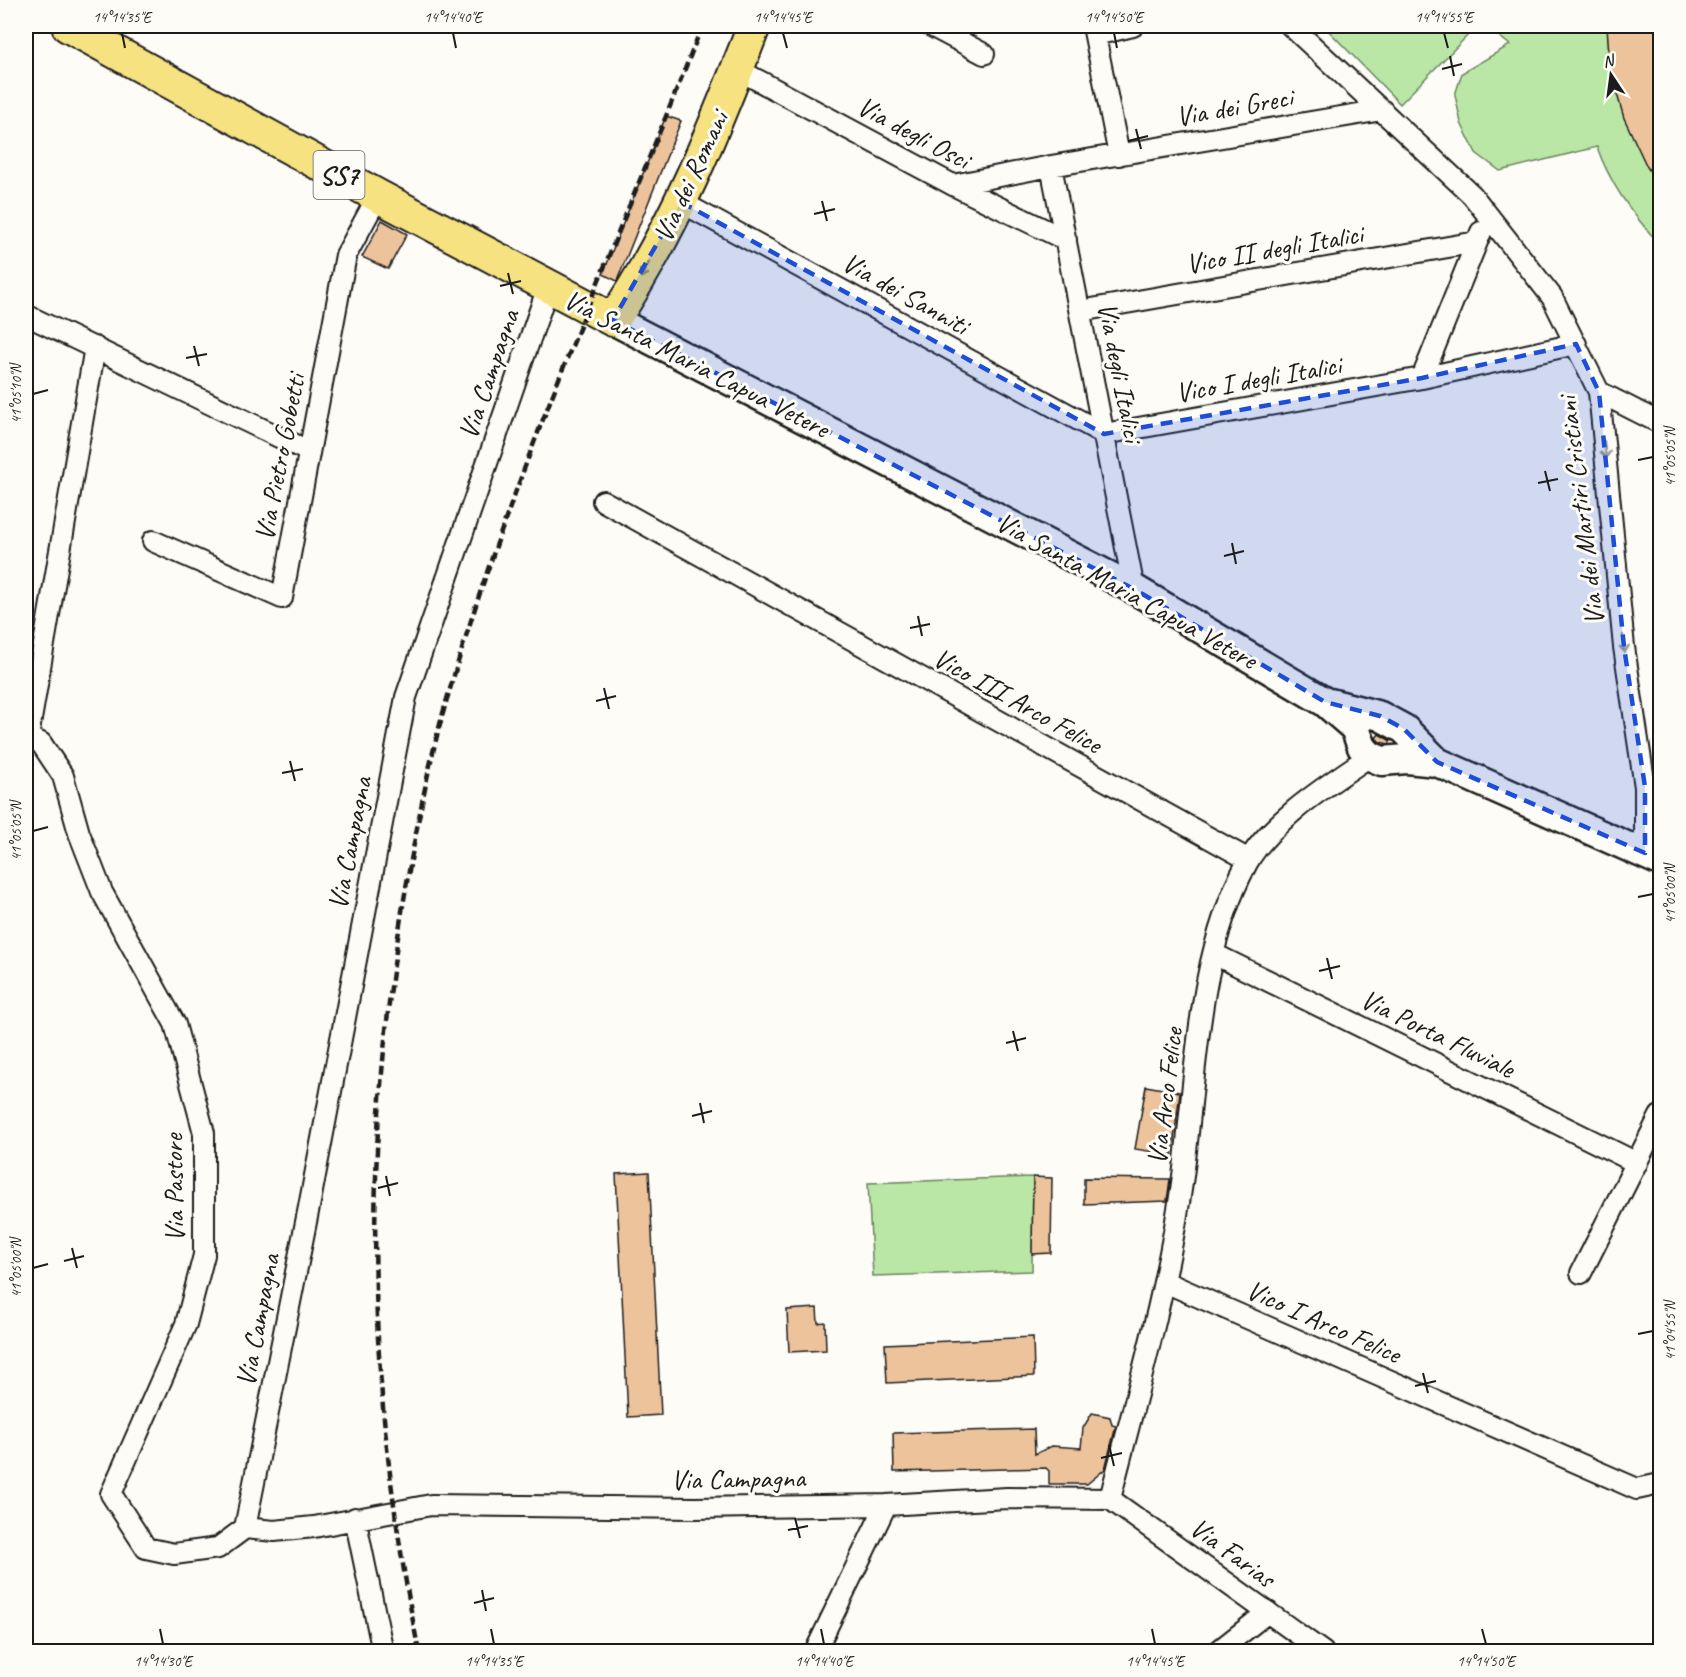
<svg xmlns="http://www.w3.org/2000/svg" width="1686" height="1677" font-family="Caveat,sans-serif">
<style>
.green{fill:#bae7a5;stroke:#6b8260;stroke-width:1.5}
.building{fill:#edc39c;stroke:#1c1c1c;stroke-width:1.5}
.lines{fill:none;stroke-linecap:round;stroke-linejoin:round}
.minor-casing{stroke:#1c1c1c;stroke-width:24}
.secondary-casing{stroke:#1c1c1c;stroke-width:33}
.primary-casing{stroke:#1c1c1c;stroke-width:36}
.minor{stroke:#fdfcf7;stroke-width:20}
.secondary{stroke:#fdfcf7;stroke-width:28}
.primary{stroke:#f7e281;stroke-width:32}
.rail{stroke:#1c1c1c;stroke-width:4.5;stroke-dasharray:9 4.5;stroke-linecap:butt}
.oneway{stroke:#948954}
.oneway2{stroke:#989794}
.marked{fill:#1d4ed8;fill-opacity:0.2;stroke:#1d4ed8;stroke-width:4.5;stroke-dasharray:12 8;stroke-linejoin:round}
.ticks{fill:none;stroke:#1c1c1c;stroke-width:2}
.labels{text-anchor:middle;stroke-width:6;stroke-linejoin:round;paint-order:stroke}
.shield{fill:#fdfcf7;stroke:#605f5e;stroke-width:1.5}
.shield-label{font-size:27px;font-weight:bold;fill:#1c1c1c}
.street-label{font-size:28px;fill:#1c1c1c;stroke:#fdfcf7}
.neatline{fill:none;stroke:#1c1c1c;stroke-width:2}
.ticks-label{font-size:15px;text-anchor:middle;fill:#1c1c1c}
</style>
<rect width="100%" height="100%" fill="#fdfcf7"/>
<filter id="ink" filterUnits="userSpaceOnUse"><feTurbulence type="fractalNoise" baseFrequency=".0167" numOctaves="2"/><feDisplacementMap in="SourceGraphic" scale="12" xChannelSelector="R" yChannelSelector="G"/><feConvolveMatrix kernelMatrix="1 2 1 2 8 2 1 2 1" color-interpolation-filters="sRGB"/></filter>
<g filter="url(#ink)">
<path class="green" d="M 1324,26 L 1477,26 L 1400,104 Z
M 1486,26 L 1660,26 L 1660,244 C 1633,216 1610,184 1597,147 L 1500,171 L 1476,153 L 1461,123 L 1455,95 L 1462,73 L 1510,45 Z
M 1033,1177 L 1032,1271 L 873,1276 L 868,1183 Z"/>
<path class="building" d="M 1607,26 L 1660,26 L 1660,186 L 1647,167 L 1624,118 L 1610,70 Z
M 666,116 L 681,121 L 617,281 L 603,274 Z
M 382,220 L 407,234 L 388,269 L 362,257 Z
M 1379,734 L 1391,741 L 1389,744 L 1380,742 L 1376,738 Z
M 1146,1086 L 1180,1092 L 1172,1155 L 1135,1149 Z
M 649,1172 L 661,1415 L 628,1417 L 616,1174 Z
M 1033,1177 L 1052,1178 L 1051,1253 L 1032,1254 Z
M 1084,1178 L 1166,1179 L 1170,1179 L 1167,1201 L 1084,1204 Z
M 817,1308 L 818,1323 L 825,1322 L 826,1350 L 789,1352 L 787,1310 Z
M 1033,1337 L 1034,1376 L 887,1383 L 885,1344 Z
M 1092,1413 L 1110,1417 L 1112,1425 L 1116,1426 L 1105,1469 L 1087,1484 L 1049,1484 L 1049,1471 L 1046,1468 L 894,1472 L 893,1433 L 1034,1429 L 1035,1454 L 1052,1446 L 1081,1448 L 1083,1428 Z"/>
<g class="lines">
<g class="minor-casing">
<path id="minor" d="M 931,26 L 984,54
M 1093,26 L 1119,155
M 1291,26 L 1472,195 L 1552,297 L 1599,392 L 1624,647 L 1645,787 L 1645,853
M 1095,35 L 1133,26
M 737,69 L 953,185 L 1066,240
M 1051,166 L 1134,589
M 953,185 L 1051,166 L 1382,110
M 681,202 L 1104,434 L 1422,378
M 1481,232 L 1422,378 L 1576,344
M 548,287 L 406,697 L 309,1207 L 245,1528 L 274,1531 L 314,1527 L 431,1505 L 695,1508 L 886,1505 L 1007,1498 L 1110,1499
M 1080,311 L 1477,242
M 26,315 L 308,451
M 1599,392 L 1660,423
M 603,501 L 1249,860
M 153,541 L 282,598 L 346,255 L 378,196
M 26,737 L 41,743 L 63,776 L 79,833 L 102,892 L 175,1024 L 204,1133 L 204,1255 L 186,1324 L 111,1494 L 146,1548 L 174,1554 L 218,1548 L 245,1528
M 28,737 L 95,347
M 1214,954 L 1637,1163
M 1581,1273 L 1660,1116
M 1165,1282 L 1637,1489 L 1660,1484
M 1110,1499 C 1137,1392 1168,1286 1183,1176 C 1197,1071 1196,958 1247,863 C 1271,820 1331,783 1370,756
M 1110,1499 L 1323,1652
M 355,1518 L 383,1652
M 815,1652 L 886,1505
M 1217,1652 L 1268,1612"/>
</g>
<g class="secondary-casing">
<path id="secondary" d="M 613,320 L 1134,589 L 1325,702 L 1355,728 L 1362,747 L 1370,756 L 1382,761 L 1407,759 L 1437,762 L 1660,861
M 1330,703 L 1380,716 L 1404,729 L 1437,762"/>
</g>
<g class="primary-casing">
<path id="primary" d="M 68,26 L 378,196 L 613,320 C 674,230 715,127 754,26"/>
</g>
<use href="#minor" class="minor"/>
<use href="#secondary" class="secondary"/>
<use href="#primary" class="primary"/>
<path class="rail" d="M 419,1652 C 365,1384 360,1140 409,871 C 420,810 432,748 450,689 C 516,462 616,246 702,26"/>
</g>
<defs><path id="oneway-shaft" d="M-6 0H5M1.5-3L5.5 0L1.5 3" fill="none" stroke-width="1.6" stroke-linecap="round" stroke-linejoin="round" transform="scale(1.5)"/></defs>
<use class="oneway" href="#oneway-shaft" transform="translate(645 270) rotate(118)"/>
<g class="oneway2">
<use href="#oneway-shaft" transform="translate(1605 450) rotate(84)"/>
<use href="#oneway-shaft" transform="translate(1624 644) rotate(83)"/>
</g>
</g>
<path class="marked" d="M 681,202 L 1104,434 L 1422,378 L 1576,344 L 1599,392 L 1624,647 L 1645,787 L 1645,853 L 1437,762 L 1404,729 L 1380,716 L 1325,702 L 1134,589 L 613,320 Z"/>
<path class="ticks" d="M 122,33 L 125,48M 453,33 L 456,48M 783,33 L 787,48M 1114,33 L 1117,48M 1444,33 L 1448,48M 1450,56 L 1454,76M 1442,69 L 1462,64M 1136,129 L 1141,149M 1128,141 L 1148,136M 822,201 L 827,221M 814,214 L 835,209M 508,273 L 513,294M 500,286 L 521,281M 194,346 L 199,366M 186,358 L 207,354M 33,394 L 48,390M 1638,460 L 1653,457M 1545,471 L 1550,491M 1538,483 L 1558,479M 1232,543 L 1236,564M 1224,556 L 1244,551M 918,616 L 922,636M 910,628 L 930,624M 604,688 L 609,709M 596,701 L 616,696M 290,761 L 295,781M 282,773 L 303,769M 33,831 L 48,827M 1638,897 L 1653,894M 1327,958 L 1332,979M 1319,971 L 1340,966M 1013,1031 L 1018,1051M 1006,1043 L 1026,1038M 700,1103 L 704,1123M 692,1116 L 712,1111M 386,1176 L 390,1196M 378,1188 L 398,1183M 72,1248 L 77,1268M 64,1261 L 84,1256M 33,1268 L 48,1264M 1638,1334 L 1653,1331M 1423,1373 L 1428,1393M 1415,1386 L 1436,1381M 1109,1445 L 1114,1466M 1101,1458 L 1122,1453M 795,1518 L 800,1538M 788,1530 L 808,1526M 482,1590 L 486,1611M 474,1603 L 494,1598M 160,1629 L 163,1644M 491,1629 L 494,1644M 821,1629 L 824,1644M 1152,1629 L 1155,1644M 1482,1629 L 1486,1644"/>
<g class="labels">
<rect class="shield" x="313.5" y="151" width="51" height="48" rx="4.5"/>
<g class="shield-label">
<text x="339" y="184">SS7</text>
</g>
<g class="street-label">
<text transform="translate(1234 106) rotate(-10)" y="10">Via dei Greci</text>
<text transform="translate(914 132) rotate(28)" y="10">Via degli Osci</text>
<text transform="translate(690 176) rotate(-65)" y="10">Via dei Romani</text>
<text transform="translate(1274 248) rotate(-10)" y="10">Vico II degli Italici</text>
<text transform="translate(906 293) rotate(29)" y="10">Via dei Sanniti</text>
<text transform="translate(697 363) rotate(27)" y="10">Via Santa Maria Capua Vetere</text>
<text transform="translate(1121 372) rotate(79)" y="10">Via degli Italici</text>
<text transform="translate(488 374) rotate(-71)" y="10">Via Campagna</text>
<text transform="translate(1258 378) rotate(-10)" y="10">Vico I degli Italici</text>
<text transform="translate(279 457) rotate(-79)" y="10">Via Pietro Gobetti</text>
<text transform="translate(1580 511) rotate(-97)" y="10">Via dei Martiri Cristiani</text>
<text transform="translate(1127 590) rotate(29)" y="10">Via Santa Maria Capua Vetere</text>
<text transform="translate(1018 700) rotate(29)" y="10">Vico III Arco Felice</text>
<text transform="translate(349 843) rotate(-79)" y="10">Via Campagna</text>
<text transform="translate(1438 1033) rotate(26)" y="10">Via Porta Fluviale</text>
<text transform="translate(1164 1096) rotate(-83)" y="10">Via Arco Felice</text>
<text transform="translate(173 1188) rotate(-91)" y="10">Via Pastore</text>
<text transform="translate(257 1320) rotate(-79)" y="10">Via Campagna</text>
<text transform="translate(1324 1321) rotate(24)" y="10">Vico I Arco Felice</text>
<text transform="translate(738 1478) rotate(-1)" y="10">Via Campagna</text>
<text transform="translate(1233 1552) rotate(36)" y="10">Via Farias</text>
</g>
</g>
<rect width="1686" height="1677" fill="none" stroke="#fdfcf7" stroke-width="66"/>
<g transform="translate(1611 75) rotate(347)" stroke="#fdfcf7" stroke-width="4.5" paint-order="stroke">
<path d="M0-4.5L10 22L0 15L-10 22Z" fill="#1c1c1c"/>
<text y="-9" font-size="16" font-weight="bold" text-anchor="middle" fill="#1c1c1c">N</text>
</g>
<rect x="33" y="33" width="1620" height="1611" class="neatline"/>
<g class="ticks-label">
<text x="122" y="22">14°14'35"E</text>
<text x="453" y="22">14°14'40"E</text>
<text x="783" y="22">14°14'45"E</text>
<text x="1114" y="22">14°14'50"E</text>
<text x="1444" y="22">14°14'55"E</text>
<text transform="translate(16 394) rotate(-90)" y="5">41°05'10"N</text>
<text transform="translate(1670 457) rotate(-90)" y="5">41°05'05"N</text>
<text transform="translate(16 831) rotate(-90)" y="5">41°05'05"N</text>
<text transform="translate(1670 894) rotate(-90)" y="5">41°05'00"N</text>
<text transform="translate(16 1268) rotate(-90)" y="5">41°05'00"N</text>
<text transform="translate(1670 1331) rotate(-90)" y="5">41°04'55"N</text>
<text x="163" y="1666">14°14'30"E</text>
<text x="494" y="1666">14°14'35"E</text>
<text x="824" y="1666">14°14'40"E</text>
<text x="1155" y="1666">14°14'45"E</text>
<text x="1486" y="1666">14°14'50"E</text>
</g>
</svg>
